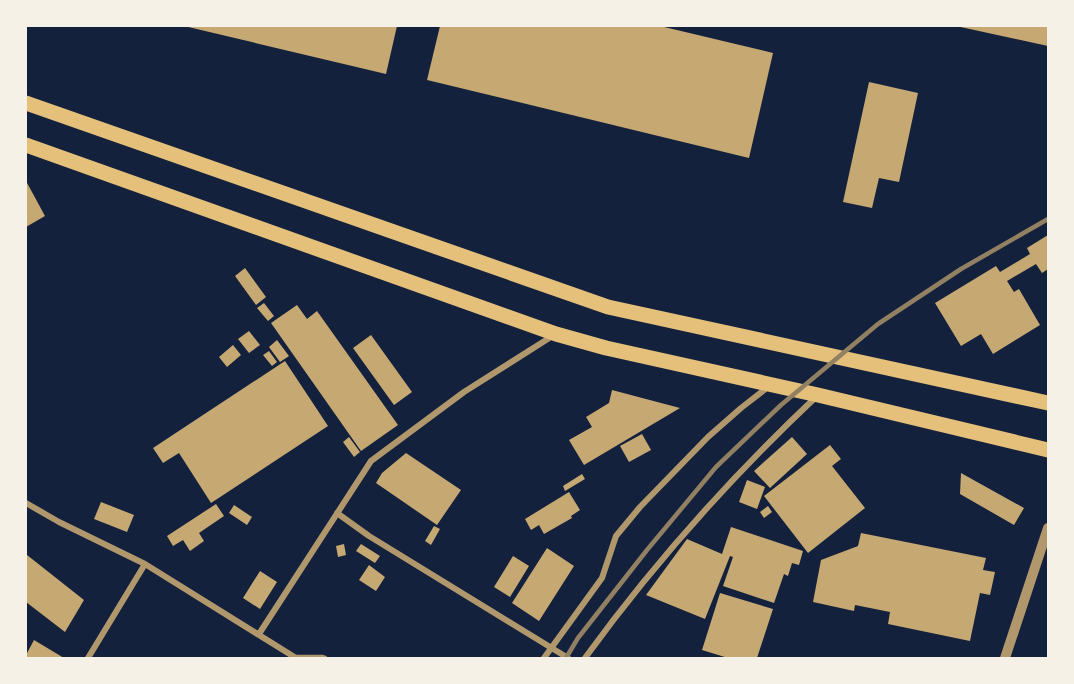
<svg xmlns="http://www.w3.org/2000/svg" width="1074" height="684" font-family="'IBM Plex Sans',sans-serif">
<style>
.building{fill:#c6a872}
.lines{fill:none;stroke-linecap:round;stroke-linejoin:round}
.service{stroke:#b1986c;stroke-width:4.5}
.minor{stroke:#b1986c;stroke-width:6}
.tertiary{stroke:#b1986c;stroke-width:10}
.primary{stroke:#e5c07b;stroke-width:15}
.rail{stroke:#918062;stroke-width:4.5}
</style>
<rect width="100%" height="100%" fill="#14213d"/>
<path class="building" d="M 184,26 L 397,26 L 386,74 Z
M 440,26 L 660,26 L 773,53 L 749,158 L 427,80 Z
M 956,26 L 1048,26 L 1048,46 Z
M 869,82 L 918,93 L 899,182 L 879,178 L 872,208 L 843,202 Z
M 26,181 L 45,216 L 26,227 Z
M 1048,235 L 1048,269 L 1042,273 L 1036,264 L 1007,281 L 1014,292 L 1019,289 L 1040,325 L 993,354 L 981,334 L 961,346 L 935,303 L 996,266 L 1000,272 L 1030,254 L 1027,248 Z
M 245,268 L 266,297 L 256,305 L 235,276 Z
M 264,303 L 274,316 L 268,321 L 257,308 Z
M 297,305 L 307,319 L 317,311 L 398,425 L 361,451 L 271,323 Z
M 249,331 L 260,345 L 249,353 L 238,339 Z
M 371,335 L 412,392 L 394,405 L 353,348 Z
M 277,340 L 289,356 L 280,362 L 269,347 Z
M 233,345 L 241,355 L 227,367 L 219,357 Z
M 269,351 L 277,362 L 272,366 L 263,355 Z
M 285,361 L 328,426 L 211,503 L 179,453 L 163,463 L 153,448 Z
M 612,390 L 680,408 L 584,465 L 569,440 L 592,427 L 586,417 L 609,403 Z
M 642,434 L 651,450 L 629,462 L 620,446 Z
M 349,437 L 360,452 L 354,457 L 343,442 Z
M 792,437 L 807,454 L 770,488 L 754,471 Z
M 830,445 L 841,459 L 832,466 L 865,508 L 808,553 L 764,496 Z
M 406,453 L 461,490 L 437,525 L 376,483 L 382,473 Z
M 961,473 L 1024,508 L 1014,525 L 960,494 Z
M 582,474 L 585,479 L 565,491 L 563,486 Z
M 747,480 L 765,487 L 757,509 L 739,502 Z
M 569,492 L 580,510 L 571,516 L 572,518 L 544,534 L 539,525 L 531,530 L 525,519 Z
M 101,502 L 134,515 L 127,532 L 94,519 Z
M 216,504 L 224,516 L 199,533 L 204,541 L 190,551 L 183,540 L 173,546 L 167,536 Z
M 234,505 L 252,517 L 247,525 L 229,513 Z
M 768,506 L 772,512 L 764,518 L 760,512 Z
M 434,526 L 440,529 L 431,545 L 425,541 Z
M 731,527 L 803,551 L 799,565 L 792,563 L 788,576 L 784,574 L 774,603 L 723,586 L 733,557 L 730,556 L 705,619 L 646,595 L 687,539 L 722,554 Z
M 861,533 L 986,558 L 983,570 L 995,572 L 990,595 L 980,593 L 970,641 L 888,624 L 890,612 L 855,605 L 854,611 L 813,602 L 821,560 L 858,546 Z
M 344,544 L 346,555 L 338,557 L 336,546 Z
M 361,544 L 380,556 L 375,563 L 356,551 Z
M 547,548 L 574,566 L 539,621 L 512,603 Z
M 27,555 L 84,600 L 65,632 L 26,602 L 26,558 Z
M 513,556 L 529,566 L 510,597 L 494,587 Z
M 369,565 L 385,577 L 376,591 L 359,580 Z
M 260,571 L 277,582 L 260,609 L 243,598 Z
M 720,593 L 773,609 L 757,658 L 728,658 L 702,650 Z
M 34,640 L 64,658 L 26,658 L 26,655 Z"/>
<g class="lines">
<path class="service" d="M 295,657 L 322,657 L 325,658"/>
<path class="minor" d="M 26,503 L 59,522 L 145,564 L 296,658
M 337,513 L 369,536 L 568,658
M 259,634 L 371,461 L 464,392 L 554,335
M 88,658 L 145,564
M 544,658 L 602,578 L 616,536 L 640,507 L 708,437 L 741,408 L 768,387
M 585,658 C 654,563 731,477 817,396"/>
<path class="tertiary" d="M 1005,658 L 1048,528"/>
<path class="primary" d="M 26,103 L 608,307 L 1048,403
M 26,145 L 556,334 L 606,348 L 818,395 L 1048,450"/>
<path class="rail" d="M 566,658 L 578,638 L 647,550 L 716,467 L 781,405 L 878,324 L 961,269 L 1048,219"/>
</g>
<rect width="1074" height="684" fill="none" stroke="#f6f1e7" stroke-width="54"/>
</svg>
